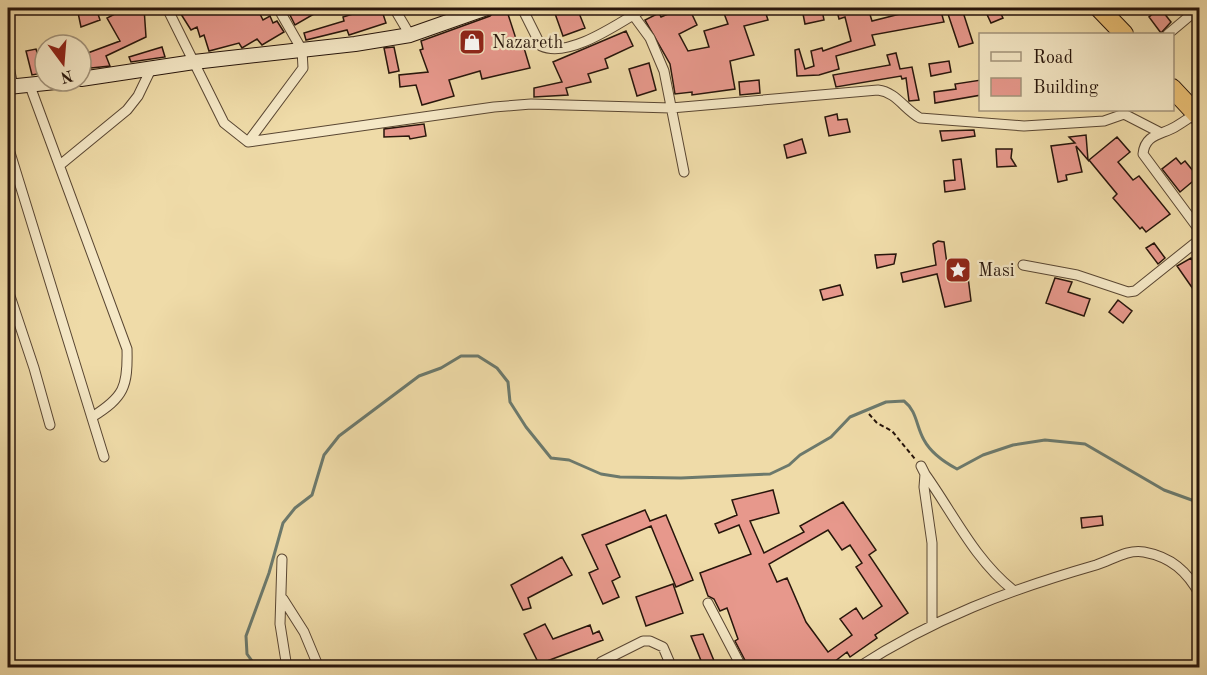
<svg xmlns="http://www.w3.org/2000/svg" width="1207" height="675" font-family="'Old Standard TT',serif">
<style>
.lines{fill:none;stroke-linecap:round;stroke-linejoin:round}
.stream{stroke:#6c796c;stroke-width:3}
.building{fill:#e7988c;stroke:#27150b;stroke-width:1.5;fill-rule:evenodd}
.street-casing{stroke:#594632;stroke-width:11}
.secondary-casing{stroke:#27150b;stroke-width:16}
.highway-casing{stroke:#27150b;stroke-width:20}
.path{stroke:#27150b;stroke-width:2;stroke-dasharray:4.5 3;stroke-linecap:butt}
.street{stroke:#f5e8c6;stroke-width:9}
.secondary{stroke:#f5e8c6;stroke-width:14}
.highway{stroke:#e8be74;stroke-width:18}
.labels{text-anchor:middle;stroke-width:4.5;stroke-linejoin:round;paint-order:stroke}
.poi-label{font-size:18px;fill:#27150b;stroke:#f5e8c6;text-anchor:start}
</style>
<rect width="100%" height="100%" fill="#efdba8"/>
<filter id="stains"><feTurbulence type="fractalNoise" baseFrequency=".00333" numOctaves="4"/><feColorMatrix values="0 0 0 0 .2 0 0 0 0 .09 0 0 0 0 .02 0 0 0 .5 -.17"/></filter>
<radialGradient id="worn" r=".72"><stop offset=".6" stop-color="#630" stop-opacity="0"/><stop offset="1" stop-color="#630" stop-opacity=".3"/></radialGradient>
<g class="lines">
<path class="stream" d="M 257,668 L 247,654 L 246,636 L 269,573 L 283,523 L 295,508 L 312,495 L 324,455 L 339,436 L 419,376 L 441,368 L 461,356 L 478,356 L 497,368 L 508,382 L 510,402 L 526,427 L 551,458 L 569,460 L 601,474 L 620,477 L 681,478 L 770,474 L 789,465 L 800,455 L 831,437 L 850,417 L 886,402 L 904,401 C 917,411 916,426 924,440 C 931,453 944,462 957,469 L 983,455 L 1013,445 L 1045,440 L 1085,444 L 1164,490 L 1200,503"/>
</g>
<path class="building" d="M 77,8 L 96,8 L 100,20 L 81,27 Z
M 114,8 L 144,8 L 146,37 L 106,56 L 110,66 L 91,68 L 85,54 L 120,41 L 107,18 L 117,13 Z
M 185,8 L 257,8 L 263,20 L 270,16 L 273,23 L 277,21 L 284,32 L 262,45 L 257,39 L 242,48 L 239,43 L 209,51 L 204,35 L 200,37 L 197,27 L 191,30 L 179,11 Z
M 299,8 L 310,8 L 314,14 L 295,25 L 289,13 Z
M 372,8 L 381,8 L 386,23 L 349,35 L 347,30 L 306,40 L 304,33 L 344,21 L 343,17 Z
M 506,8 L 517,42 L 522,41 L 530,68 L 482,79 L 480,71 L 449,80 L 454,96 L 422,105 L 416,85 L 400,87 L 399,75 L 428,72 L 420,50 L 423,49 L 421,41 L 490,16 L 496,10 Z
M 553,8 L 577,8 L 585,28 L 563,36 Z
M 682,8 L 689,8 L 697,25 L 679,34 L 688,51 L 709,47 L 704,31 L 728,24 L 722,8 L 764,8 L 768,20 L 744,26 L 754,55 L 730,61 L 735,89 L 692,95 L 692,92 L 675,94 L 670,64 L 645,20 L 659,13 L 661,17 Z
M 848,8 L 868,8 L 872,21 L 908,12 L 907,8 L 940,8 L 944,22 L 872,35 L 875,45 L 836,56 L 839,69 L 819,75 L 797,76 L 795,50 L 799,49 L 805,69 L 814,66 L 811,51 L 822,48 L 823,51 L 851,41 L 845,17 L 839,19 L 837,11 Z
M 984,8 L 998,8 L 1003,18 L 991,23 Z
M 1160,8 L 1171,22 L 1161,33 L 1149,17 Z
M 962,9 L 973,43 L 959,47 L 948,14 Z
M 822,10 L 824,20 L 805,24 L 803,14 Z
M 626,31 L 633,46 L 605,59 L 608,68 L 588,74 L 591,82 L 566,88 L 568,95 L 534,97 L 534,88 L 562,82 L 553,62 Z
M 162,47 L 165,57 L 131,62 L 129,57 Z
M 394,47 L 399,71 L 389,73 L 384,48 Z
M 36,49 L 43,73 L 32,75 L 26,51 Z
M 896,53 L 900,69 L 912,67 L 919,100 L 909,101 L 906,78 L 902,79 L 901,76 L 836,87 L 833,75 L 890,65 L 887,55 Z
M 949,61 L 951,72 L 931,76 L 929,64 Z
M 649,63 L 656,90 L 637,96 L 629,69 Z
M 759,80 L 760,93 L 740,95 L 739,82 Z
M 981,80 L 981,95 L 935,103 L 934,92 L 956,89 L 955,84 Z
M 837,114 L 838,120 L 847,119 L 850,132 L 829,136 L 825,117 Z
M 424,124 L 426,136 L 410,139 L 409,136 L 384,137 L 384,129 Z
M 974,130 L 975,136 L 942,141 L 940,131 Z
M 1086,135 L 1088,160 L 1076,146 L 1082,172 L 1066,175 L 1067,180 L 1058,182 L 1051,146 L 1075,143 L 1069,137 Z
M 1117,137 L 1130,152 L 1118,162 L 1133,180 L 1139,176 L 1170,214 L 1146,232 L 1142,227 L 1140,229 L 1113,198 L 1117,194 L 1089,160 Z
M 802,139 L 806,153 L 787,158 L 784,145 Z
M 996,149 L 1012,149 L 1011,158 L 1016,166 L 997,167 Z
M 1176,158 L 1181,164 L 1185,161 L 1198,177 L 1180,192 L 1162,169 Z
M 961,159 L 965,189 L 945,192 L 944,181 L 955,180 L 953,160 Z
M 938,241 L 944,242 L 947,264 L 966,261 L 971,301 L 945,307 L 937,274 L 903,282 L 901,273 L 936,265 L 933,244 Z
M 1154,243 L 1165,258 L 1158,264 L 1146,248 Z
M 896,254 L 894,264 L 877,268 L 875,255 Z
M 1200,256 L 1200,299 L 1177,266 L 1191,258 L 1193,261 Z
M 1055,278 L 1072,282 L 1068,292 L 1090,299 L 1084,316 L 1046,303 Z
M 840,285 L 843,295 L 823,300 L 820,290 Z
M 1118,300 L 1132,311 L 1123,323 L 1109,312 Z
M 773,490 L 779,513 L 750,521 L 764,553 L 804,532 L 800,526 L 843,502 L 876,550 L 869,555 L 908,613 L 875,635 L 877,638 L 850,657 L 847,652 L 826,668 L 749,668 L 735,641 L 738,639 L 727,608 L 720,611 L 714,599 L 708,596 L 700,573 L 751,554 L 739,525 L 719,533 L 715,524 L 737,515 L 732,500 ZM 828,530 L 842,550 L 850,545 L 862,563 L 856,567 L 882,606 L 863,619 L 856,608 L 840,619 L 852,635 L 828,652 L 806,622 L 787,578 L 777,582 L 769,564 Z
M 645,510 L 650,521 L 666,515 L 693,580 L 676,587 L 651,526 L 606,545 L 620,577 L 612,581 L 619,597 L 603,604 L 589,573 L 598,569 L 582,535 Z
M 1102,516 L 1103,525 L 1082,528 L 1081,518 Z
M 562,557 L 572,575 L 528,598 L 531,608 L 523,610 L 511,585 Z
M 673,584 L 683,613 L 646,626 L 636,597 Z
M 545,624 L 553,639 L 590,625 L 593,634 L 599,631 L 603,640 L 539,664 L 524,634 Z
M 703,634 L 717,668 L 704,668 L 691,636 Z"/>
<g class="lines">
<g class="street-casing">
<path id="street" d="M 167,8 L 224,123 L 248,142 L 494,107 L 531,104 L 671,108 L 878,90 C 896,92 905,110 920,118 L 1024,126 L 1104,121 L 1124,114 L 1159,132
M 394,8 L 410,35
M 522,8 L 541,46 C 570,59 620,22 645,8
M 628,8 L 650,38 L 664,71 L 684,172
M 1168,34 L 1199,8
M 8,62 L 13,86
M 30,86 L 127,349 C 128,387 124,397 92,417
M 1195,114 C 1189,118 1182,123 1175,127 C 1161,135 1145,134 1143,154 L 1200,231
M 248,142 L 303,68 L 302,50 L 278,8
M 8,146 L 104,457
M 60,165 L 127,110 L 138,96 L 151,69
M 1023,265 L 1077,275 L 1128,292 L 1135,291 L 1200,239
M 8,290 L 34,368 L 50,425
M 921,466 L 925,474 L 924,487 L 932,543 L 932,624
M 925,474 C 953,513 974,559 1013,590
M 282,559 L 280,624 L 287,668
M 283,599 L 304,632 L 319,668
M 708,603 L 742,668
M 598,668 L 601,662 L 643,641 L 650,641 L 663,647 L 672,668
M 857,668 C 934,618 1009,590 1096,565 C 1112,560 1127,549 1144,552 C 1171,557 1187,571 1200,595"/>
</g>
<g class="secondary-casing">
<path id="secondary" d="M 81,79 L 194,62 L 355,44 L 410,35 L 487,8
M 8,87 L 65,81"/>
</g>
<g class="highway-casing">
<path id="highway" d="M 1099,8 L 1124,34
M 1172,88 L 1200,118"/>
</g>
<path class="path" d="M 869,414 L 877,423 L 892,431 L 915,459"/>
<use href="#street" class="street"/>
<use href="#secondary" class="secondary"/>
<use href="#highway" class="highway"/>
</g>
<defs>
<g id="shop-square" transform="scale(1.35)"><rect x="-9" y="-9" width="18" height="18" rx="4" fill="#8f2418" stroke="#f5e8c6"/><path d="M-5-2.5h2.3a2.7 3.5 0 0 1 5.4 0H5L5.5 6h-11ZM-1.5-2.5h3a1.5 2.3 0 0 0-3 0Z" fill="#fff"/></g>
<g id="sight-square" transform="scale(1.35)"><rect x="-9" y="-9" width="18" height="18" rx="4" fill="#8f2418" stroke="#f5e8c6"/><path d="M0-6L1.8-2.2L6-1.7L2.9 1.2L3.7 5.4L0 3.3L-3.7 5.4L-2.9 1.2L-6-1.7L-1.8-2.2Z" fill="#fff"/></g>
</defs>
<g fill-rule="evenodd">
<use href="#shop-square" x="472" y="42"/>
<use href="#sight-square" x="958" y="270"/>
</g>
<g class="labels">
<g class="poi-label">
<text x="492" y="48">Nazareth</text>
<text x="978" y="276">Masi</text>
</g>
</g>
<rect width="1207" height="675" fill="none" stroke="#efdba8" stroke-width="30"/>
<rect x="9" y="9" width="1189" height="657" fill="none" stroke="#27150b" stroke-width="3"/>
<rect x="15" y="15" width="1177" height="645" fill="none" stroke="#27150b" stroke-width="1.5"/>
<rect x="979" y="33" width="195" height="78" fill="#f5e8c6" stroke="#a3947b" stroke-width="1.5"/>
<rect x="991" y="52" width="30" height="9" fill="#f5e8c6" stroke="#a3947b" stroke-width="1.5"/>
<text x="1033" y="63" font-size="18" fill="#27150b">Road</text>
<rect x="991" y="78" width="30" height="18" fill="#e7988c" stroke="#a3947b" stroke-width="1.5"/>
<text x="1033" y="93" font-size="18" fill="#27150b">Building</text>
<g transform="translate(63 63) rotate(164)"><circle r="28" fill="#f5e8c6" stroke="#a3947b" stroke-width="1.5"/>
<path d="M0-4.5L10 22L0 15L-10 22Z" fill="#8f2418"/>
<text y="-9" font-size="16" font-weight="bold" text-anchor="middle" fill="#27150b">N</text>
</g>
<rect width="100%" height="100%" filter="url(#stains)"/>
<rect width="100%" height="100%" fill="url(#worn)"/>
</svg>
